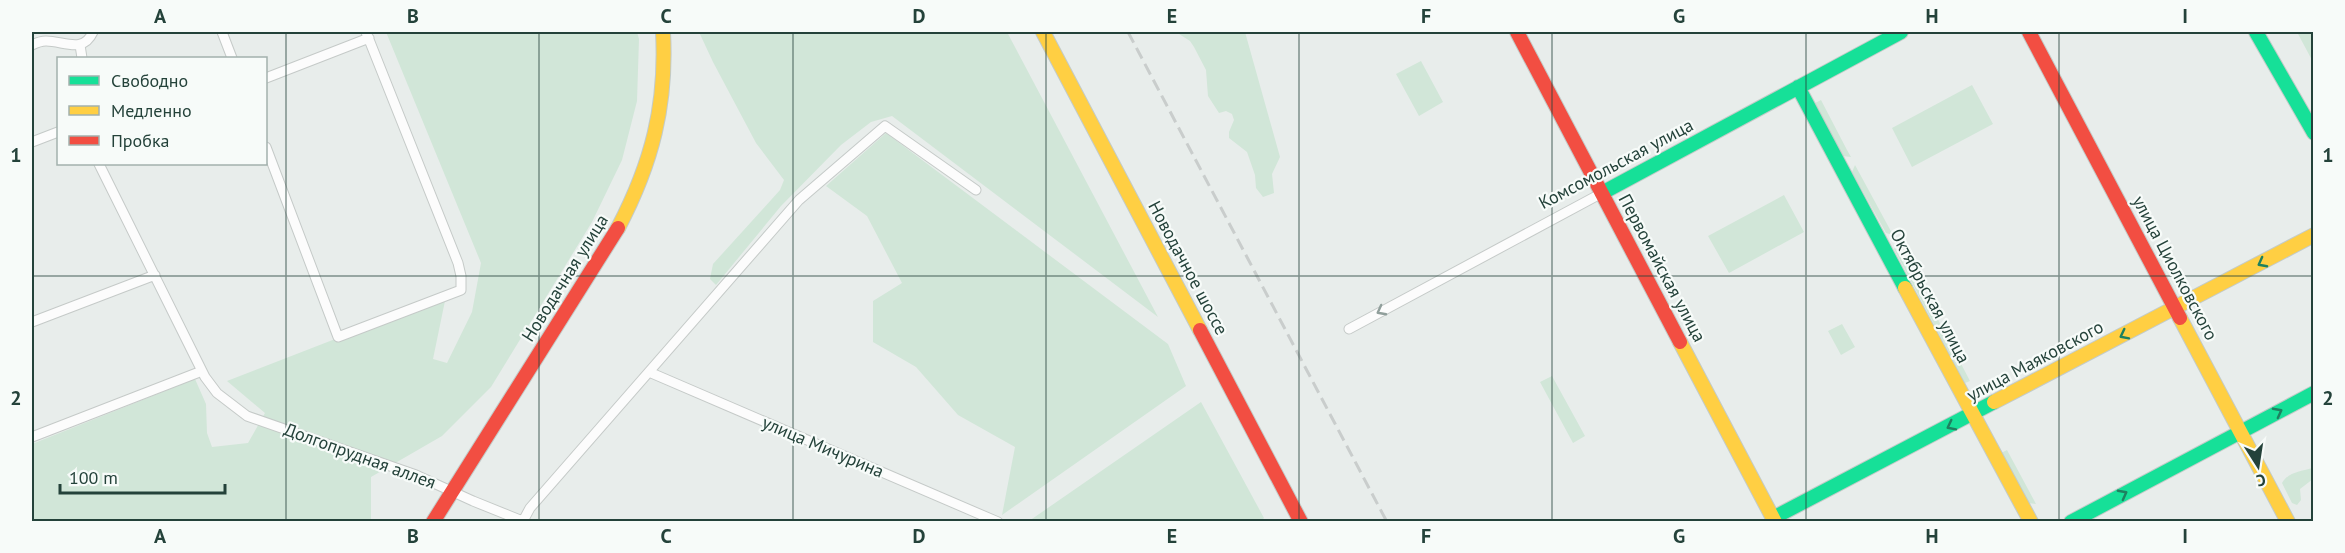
<svg xmlns="http://www.w3.org/2000/svg" width="2345" height="553" font-family="'PT Sans',sans-serif">
<style>
.green{fill:#d1e6d8}
.lines{fill:none;stroke-linecap:round;stroke-linejoin:round}
.street-casing{stroke:#c5cac8;stroke-width:11}
.fast-casing{stroke:#c3cbc8;stroke-width:16}
.slow-casing{stroke:#c3cbc8;stroke-width:16}
.jam-casing{stroke:#c3cbc8;stroke-width:16}
.street{stroke:#fcfcfc;stroke-width:9}
.fast{stroke:#16e098;stroke-width:14}
.slow{stroke:#ffcf43;stroke-width:14}
.jam{stroke:#f24e42;stroke-width:14}
.rail{stroke:#c9cdcc;stroke-width:3;stroke-dasharray:12 6;stroke-linecap:butt}
.oneway{stroke:#1e8160}
.oneway2{stroke:#909f9b}
.grid{fill:none;stroke:#24423a;stroke-width:1.5;stroke-opacity:0.55}
.labels{text-anchor:middle;stroke-width:4.5;stroke-linejoin:round;paint-order:stroke}
.street-label{font-size:18px;fill:#24423a;stroke:#f7fbf9}
.neatline{fill:none;stroke:#24423a;stroke-width:2}
.grid-label{font-size:20px;text-anchor:middle;font-weight:bold;fill:#24423a}
</style>
<rect width="100%" height="100%" fill="#e8edeb"/>
<path class="green" d="M 386,32 L 637,32 L 639,39 L 637,101 L 622,160 L 592,222 L 491,387 L 442,436 L 371,477 L 371,521 L 32,522 L 32,444 L 195,379 L 206,404 L 207,433 L 212,447 L 248,443 L 265,413 L 227,381 L 446,296 L 433,359 L 447,363 L 472,312 L 481,263 Z
M 699,32 L 1007,32 L 1158,317 L 892,116 L 871,122 L 841,145 L 781,206 L 716,285 L 710,279 L 713,264 L 780,190 L 784,180 L 756,143 L 713,62 Z
M 1176,32 L 1245,32 L 1280,157 L 1272,174 L 1274,193 L 1263,197 L 1256,188 L 1255,175 L 1247,152 L 1229,138 L 1229,132 L 1234,120 L 1232,114 L 1226,111 L 1219,113 L 1208,96 L 1206,70 L 1194,47 L 1190,41 Z
M 2297,32 L 2313,32 L 2313,62 Z
M 1421,61 L 1443,102 L 1419,116 L 1396,74 Z
M 1972,85 L 1993,124 L 1912,167 L 1892,128 Z
M 1821,100 L 1847,150 L 1851,157 L 1842,156 L 1815,103 Z
M 886,133 L 1168,344 L 1186,386 L 1002,515 L 1015,447 L 958,415 L 916,367 L 873,342 L 873,301 L 902,283 L 867,216 L 826,186 Z
M 1855,165 L 1893,235 L 1886,233 L 1852,172 Z
M 1784,195 L 1804,232 L 1729,273 L 1708,236 Z
M 1898,243 L 1970,381 L 1965,383 L 1894,249 Z
M 1842,324 L 1855,347 L 1841,355 L 1828,331 Z
M 1552,376 L 1585,436 L 1573,443 L 1540,382 Z
M 1201,402 L 1264,518 L 1261,521 L 1029,521 Z
M 2007,450 L 2036,504 L 2028,503 L 2001,453 Z
M 2313,468 L 2313,479 L 2300,489 L 2301,500 L 2297,505 L 2292,503 L 2282,483 C 2288,472 2302,471 2313,468 Z"/>
<g class="lines">
<g class="street-casing">
<path id="street" d="M 222,32 L 232,58
M 32,45 C 36,43 41,41 46,41 C 64,41 83,54 93,32
M 80,45 L 82,58
M 266,78 L 369,38
M 32,142 L 58,132
M 266,147 L 338,337 L 461,290 L 461,276 L 458,263 L 366,32
M 99,164 L 205,377 L 217,393 L 247,416 L 416,475 L 473,501 L 525,522
M 32,322 L 155,275
M 1349,329 L 1602,193
M 649,372 L 998,522
M 32,437 L 202,371
M 523,521 L 530,508 L 799,200 L 885,126 L 976,190"/>
</g>
<g class="fast-casing">
<path id="fast" d="M 2256,32 L 2314,133
M 1798,87 L 1905,288
M 1602,193 L 1901,32
M 1773,518 L 1994,402
M 2071,522 L 2314,393"/>
</g>
<g class="slow-casing">
<path id="slow" d="M 1043,32 L 1200,330
M 618,228 C 652,163 667,105 663,32
M 1905,288 L 2031,522
M 2180,318 L 2288,522
M 1680,342 L 1775,522
M 1994,402 L 2314,235"/>
</g>
<g class="jam-casing">
<path id="jam" d="M 1517,32 L 1680,342
M 2029,32 L 2180,318
M 1200,330 L 1301,522
M 433,522 L 618,228"/>
</g>
<use href="#street" class="street"/>
<use href="#fast" class="fast"/>
<use href="#slow" class="slow"/>
<use href="#jam" class="jam"/>
<path class="rail" d="M 1128,32 L 1387,522"/>
</g>
<defs><path id="oneway-chevron" d="M-2-3.5L2.5 0L-2 3.5" fill="none" stroke-width="1.6" stroke-linecap="round" stroke-linejoin="round" transform="scale(1.5)"/></defs>
<g class="oneway">
<use href="#oneway-chevron" transform="translate(2262 263) rotate(152)"/>
<use href="#oneway-chevron" transform="translate(2124 335) rotate(153)"/>
<use href="#oneway-chevron" transform="translate(2278 412) rotate(-28)"/>
<use href="#oneway-chevron" transform="translate(1951 426) rotate(153)"/>
<use href="#oneway-chevron" transform="translate(2123 494) rotate(-28)"/>
</g>
<use class="oneway2" href="#oneway-chevron" transform="translate(1381 311) rotate(152)"/>
<path class="grid" d="M 286,32 L 286,522M 539,32 L 539,522M 793,32 L 793,522M 1046,32 L 1046,522M 1299,32 L 1299,522M 1552,32 L 1552,522M 1806,32 L 1806,522M 2059,32 L 2059,522M 32,276 L 2314,276"/>
<g class="labels">
<g class="street-label">
<text transform="translate(1616 164) rotate(-28)" y="6">Комсомольская улица</text>
<text transform="translate(1188 268) rotate(62)" y="6">Новодачное шоссе</text>
<text transform="translate(1662 268) rotate(62)" y="6">Первомайская улица</text>
<text transform="translate(2175 268) rotate(62)" y="6">улица Циолковского</text>
<text transform="translate(565 278) rotate(-58)" y="6">Новодачная улица</text>
<text transform="translate(1930 296) rotate(62)" y="6">Октябрьская улица</text>
<text transform="translate(2035 361) rotate(-28)" y="6">улица Маяковского</text>
<text transform="translate(823 447) rotate(23)" y="6">улица Мичурина</text>
<text transform="translate(360 456) rotate(20)" y="6">Долгопрудная аллея</text>
</g>
</g>
<rect width="2345" height="553" fill="none" stroke="#f7fbf9" stroke-width="66"/>
<rect x="57" y="57" width="210" height="108" fill="#f7fbf9" stroke="#a3b1ad" stroke-width="1.5"/>
<rect x="69" y="76" width="30" height="9" fill="#16e098" stroke="#a3b1ad" stroke-width="1.5"/>
<text x="111" y="87" font-size="18" fill="#24423a">Свободно</text>
<rect x="69" y="106" width="30" height="9" fill="#ffcf43" stroke="#a3b1ad" stroke-width="1.5"/>
<text x="111" y="117" font-size="18" fill="#24423a">Медленно</text>
<rect x="69" y="136" width="30" height="9" fill="#f24e42" stroke="#a3b1ad" stroke-width="1.5"/>
<text x="111" y="147" font-size="18" fill="#24423a">Пробка</text>
<g transform="translate(2258 466) rotate(168)" stroke="#f7fbf9" stroke-width="4.5" paint-order="stroke">
<path d="M0-4.5L10 22L0 15L-10 22Z" fill="#24423a"/>
<text y="-9" font-size="16" font-weight="bold" text-anchor="middle" fill="#24423a">С</text>
</g>
<path d="M60 484v9h165v-9" fill="none" stroke="#24423a" stroke-width="3"/>
<text x="69" y="484" font-size="18" fill="#24423a" stroke="#f7fbf9" stroke-width="4.5" paint-order="stroke">100 m</text>
<rect x="33" y="33" width="2279" height="487" class="neatline"/>
<g class="grid-label">
<text x="160" y="23">A</text>
<text x="413" y="23">B</text>
<text x="666" y="23">C</text>
<text x="919" y="23">D</text>
<text x="1172" y="23">E</text>
<text x="1426" y="23">F</text>
<text x="1679" y="23">G</text>
<text x="1932" y="23">H</text>
<text x="2185" y="23">I</text>
<text x="16" y="162">1</text>
<text x="2328" y="162">1</text>
<text x="16" y="405">2</text>
<text x="2328" y="405">2</text>
<text x="160" y="543">A</text>
<text x="413" y="543">B</text>
<text x="666" y="543">C</text>
<text x="919" y="543">D</text>
<text x="1172" y="543">E</text>
<text x="1426" y="543">F</text>
<text x="1679" y="543">G</text>
<text x="1932" y="543">H</text>
<text x="2185" y="543">I</text>
</g>
</svg>
